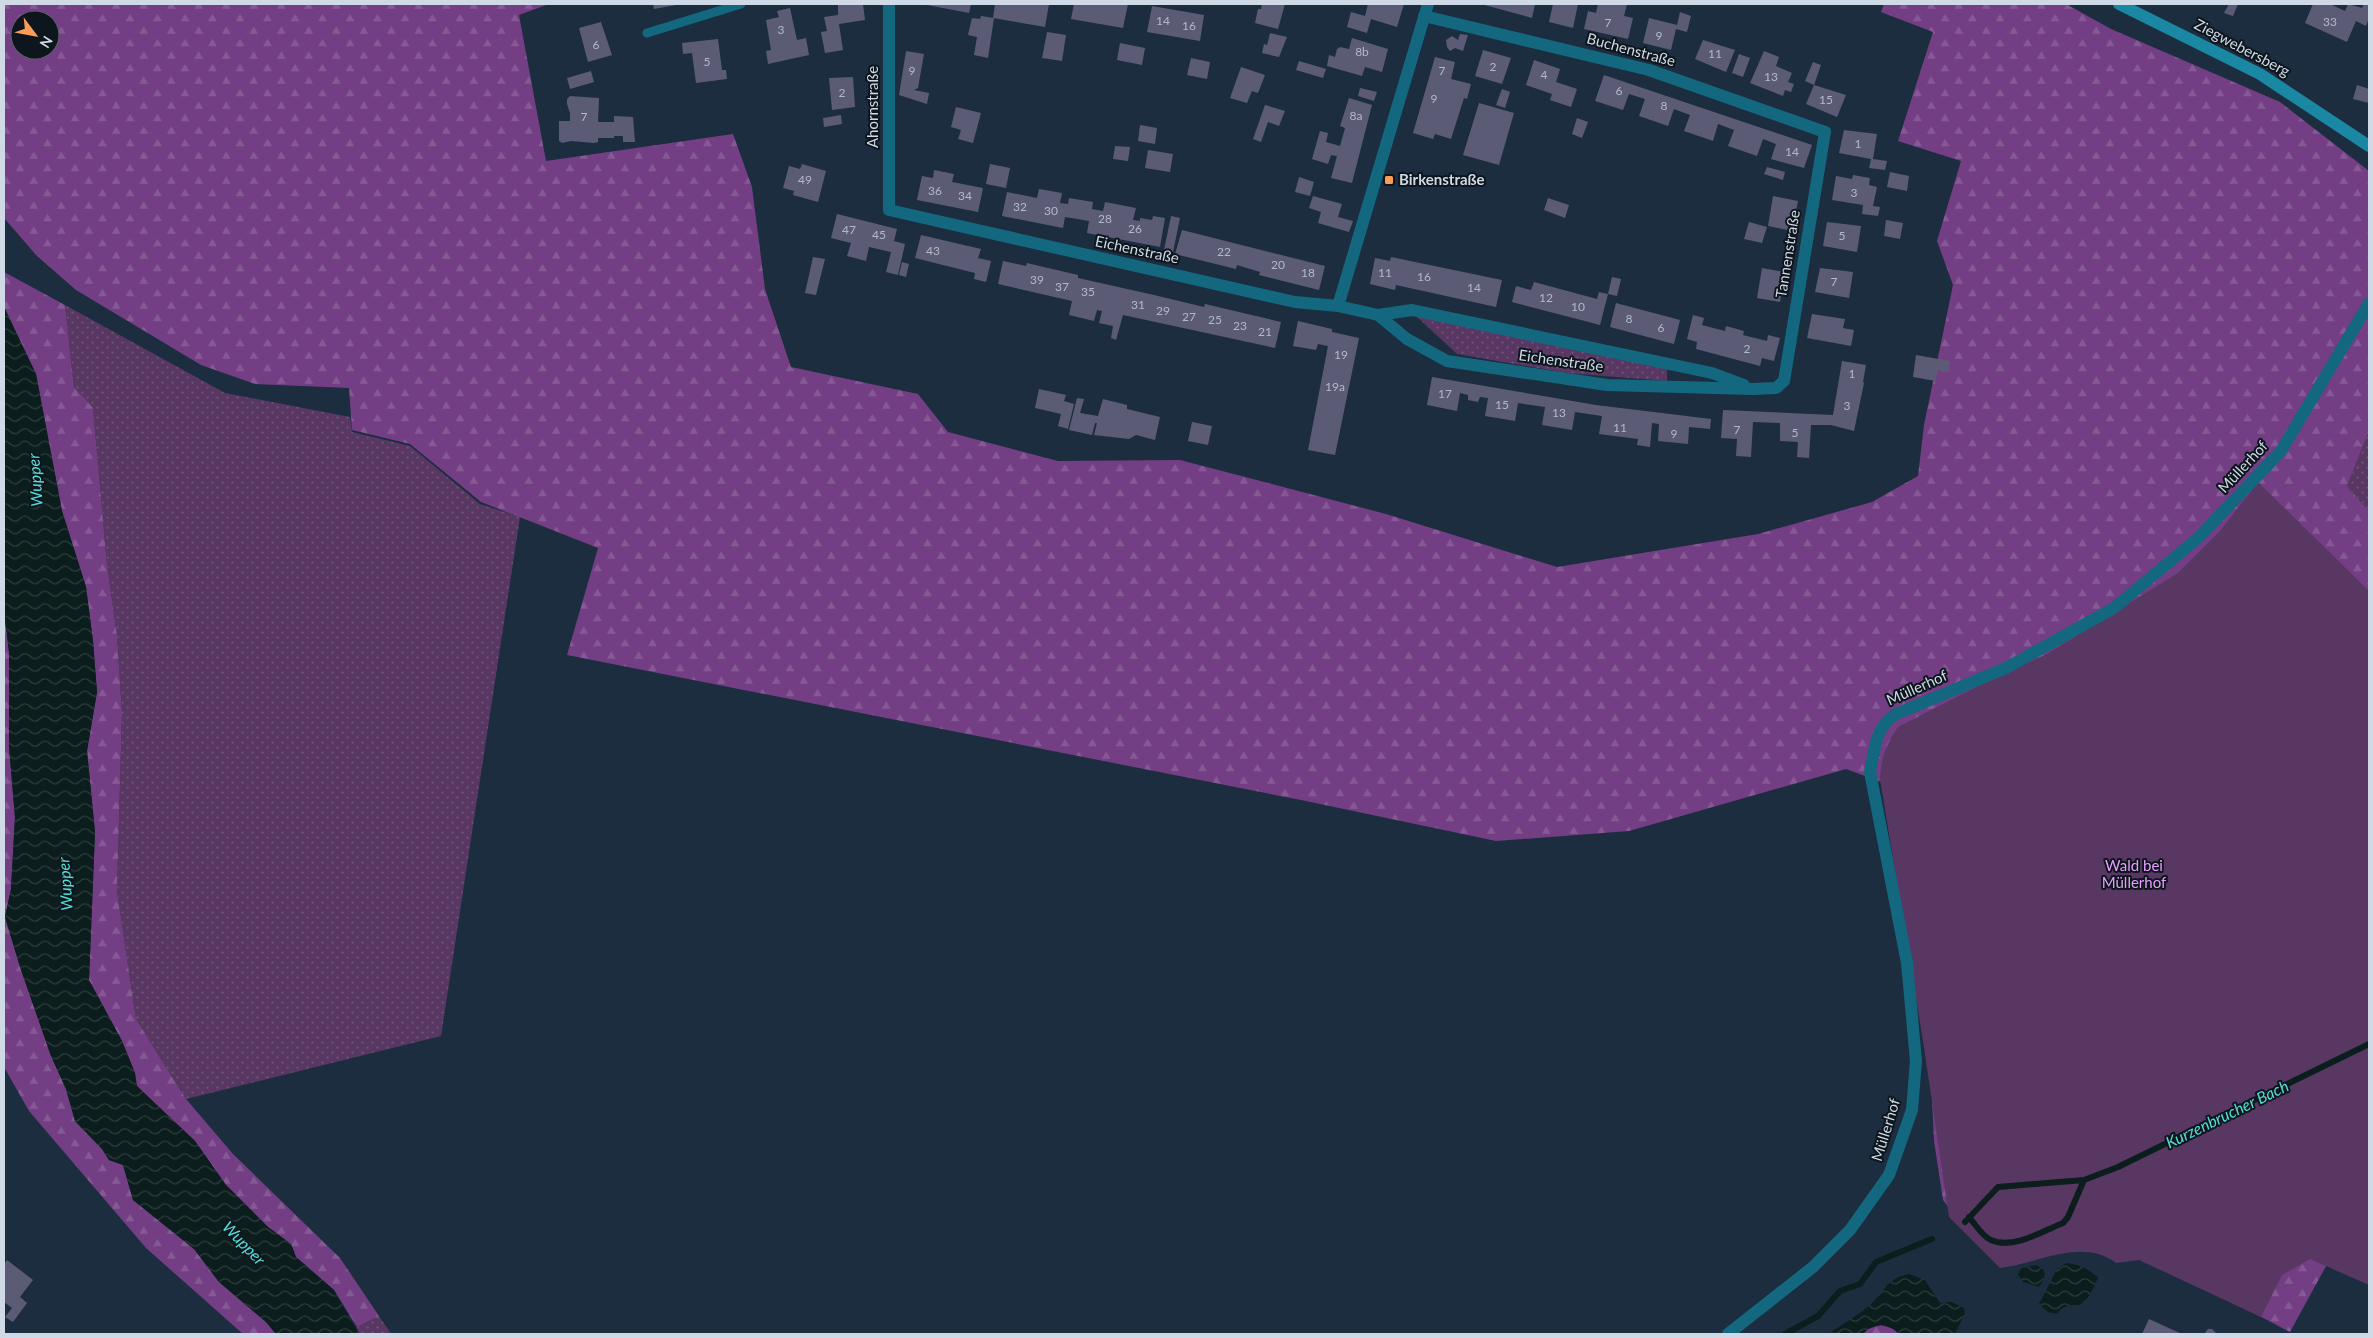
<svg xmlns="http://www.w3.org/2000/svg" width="2373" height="1338" font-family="Lato,sans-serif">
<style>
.grass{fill:url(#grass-dots)}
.forest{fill:url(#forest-firs);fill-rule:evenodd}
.park{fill:#593763}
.water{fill:url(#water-waves)}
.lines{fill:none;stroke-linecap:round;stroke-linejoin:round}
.stream{stroke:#0b1d1c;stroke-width:6}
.building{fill:#5c5b75}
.service{stroke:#13687f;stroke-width:9}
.minor{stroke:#13687f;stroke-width:12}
.secondary{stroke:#1a87a3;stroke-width:12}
.poi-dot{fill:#fd9d55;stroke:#0d151d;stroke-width:2}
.labels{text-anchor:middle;stroke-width:4;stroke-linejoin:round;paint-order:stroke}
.number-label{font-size:12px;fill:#b2baca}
.street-label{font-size:15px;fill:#cfdae6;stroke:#0d151d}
.poi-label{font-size:15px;font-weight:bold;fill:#cfdae6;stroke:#0d151d;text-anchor:start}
.park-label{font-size:15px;fill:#e89eff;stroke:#0d151d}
.water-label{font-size:16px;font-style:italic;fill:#4fe0d6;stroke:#0d151d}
</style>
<defs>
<pattern id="grass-dots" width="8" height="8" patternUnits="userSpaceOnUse" patternTransform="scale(1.25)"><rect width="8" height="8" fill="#593763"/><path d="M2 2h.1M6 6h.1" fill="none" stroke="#705379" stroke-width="1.8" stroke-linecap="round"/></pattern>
<pattern id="forest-firs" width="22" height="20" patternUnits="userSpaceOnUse" patternTransform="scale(1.25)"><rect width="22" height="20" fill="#733e83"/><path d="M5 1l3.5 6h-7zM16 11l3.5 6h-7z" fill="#865995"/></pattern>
<pattern id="water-waves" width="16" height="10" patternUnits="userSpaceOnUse" patternTransform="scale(1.25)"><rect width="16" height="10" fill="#0b1d1c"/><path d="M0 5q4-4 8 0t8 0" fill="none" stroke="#2e3d3d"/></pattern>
</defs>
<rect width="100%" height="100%" fill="#1c2d40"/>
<path class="grass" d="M 65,305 L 225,393 L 350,417 L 352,432 L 410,446 L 480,504 L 520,517 L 441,1036 L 186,1099 L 136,1019 L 117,891 L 122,713 L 117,635 L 107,565 L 93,409 L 74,387 Z
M 1416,316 L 1667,369 L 1667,381 L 1567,373 L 1457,354 Z
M 2369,431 L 2369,511 L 2347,486 Z
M 379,1316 L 391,1334 L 359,1334 L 357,1327 Z"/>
<path class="forest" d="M 4,4 L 549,4 L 519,15 L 546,161 L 733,134 L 752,187 L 765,289 L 791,367 L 918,394 L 948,432 L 1058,461 L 1180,460 L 1386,514 L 1557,567 L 1758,534 L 1872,502 L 1918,476 L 1924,425 L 1953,285 L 1937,241 L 1961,161 L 1898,141 L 1933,32 L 1881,12 L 1884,4 L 2066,4 L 2111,29 L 2280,102 L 2369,171 L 2369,431 L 2347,486 L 2369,511 L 2369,1262 L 2337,1246 L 2290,1332 L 2159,1263 L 1949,1208 L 1943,1200 L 1934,1141 L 1926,968 L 1884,783 L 1846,769 L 1629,831 L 1496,841 L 1301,800 L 567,655 L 598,548 L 481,502 L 410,444 L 352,430 L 349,388 L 255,384 L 201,365 L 76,290 L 37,256 L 4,218 ZM 20,20 L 50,20 L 50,50 L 20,50 Z
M 4,272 L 65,305 L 74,387 L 93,408 L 107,565 L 117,635 L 122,713 L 117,891 L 136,1019 L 186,1099 L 233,1154 L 340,1258 L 379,1316 L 357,1327 L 334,1290 L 296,1257 L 291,1244 L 268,1227 L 226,1185 L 195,1141 L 136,1086 L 135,1073 L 122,1041 L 89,980 L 95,832 L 87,751 L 97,692 L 93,641 L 86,587 L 62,511 L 36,374 L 4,307 Z
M 4,611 L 9,652 L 9,747 L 15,817 L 11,889 L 5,917 L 20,967 L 51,1056 L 66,1089 L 75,1121 L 102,1149 L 109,1160 L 123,1165 L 133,1200 L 194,1249 L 219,1282 L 266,1322 L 276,1334 L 243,1334 L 146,1248 L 29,1111 L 4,1067 Z
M 1881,1325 L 1894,1329 L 1899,1334 L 1863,1334 L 1868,1329 Z"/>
<path class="park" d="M 2258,482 L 2369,591 L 2369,1285 L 2310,1259 L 2282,1275 L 2261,1317 L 2139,1260 L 2116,1263 C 2082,1237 2037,1264 2000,1268 L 1949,1217 L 1923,1041 L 1880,779 C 1881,759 1886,744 1898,727 L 1990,680 L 2047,654 L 2178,573 L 2220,531 Z"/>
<path class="water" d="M 4,307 L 36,374 L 62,511 L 86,587 L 93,641 L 97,692 L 87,751 L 95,832 L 89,980 L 122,1041 L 135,1073 L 137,1086 L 195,1141 L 226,1185 L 268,1227 L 291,1244 L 296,1257 L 334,1290 L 359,1334 L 276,1334 L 266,1322 L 219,1282 L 194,1249 L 133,1200 L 123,1165 L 109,1160 L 102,1149 L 75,1121 L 66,1089 L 51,1056 L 20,967 L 5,917 L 11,889 L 15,817 L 9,747 L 9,652 L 4,611 Z
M 2066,1263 C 2080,1265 2089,1268 2098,1278 L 2090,1295 L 2080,1305 C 2070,1305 2063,1305 2057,1314 L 2048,1312 L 2039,1304 L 2057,1269 Z
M 2036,1265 C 2048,1270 2046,1278 2039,1287 L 2023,1282 L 2018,1274 L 2021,1268 Z
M 1909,1274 L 1925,1280 L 1940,1303 L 1952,1302 L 1964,1308 L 1965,1313 L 1955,1334 L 1899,1334 C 1888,1323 1874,1322 1863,1334 L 1827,1334 C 1842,1325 1857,1316 1870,1305 C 1886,1291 1885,1279 1909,1274 Z"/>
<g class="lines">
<path class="stream" d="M 1969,1217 C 1975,1224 1983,1237 1991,1240 C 2013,1250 2043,1231 2063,1223 L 2068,1217 L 2084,1180 L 2118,1167 L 2369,1044
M 1965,1222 L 1998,1187 L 2084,1180
M 1785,1334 L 1818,1316 L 1840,1291 L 1860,1284 L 1876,1262 L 1932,1239"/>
</g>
<path class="building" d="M 653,4 L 676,4 L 676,5 L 654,9 Z
M 838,4 L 863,4 L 865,20 L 839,24 L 843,50 L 825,53 L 821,32 L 827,31 L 824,17 L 838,15 Z
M 922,4 L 971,4 L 969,13 Z
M 995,4 L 1049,4 L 1045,27 L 993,18 Z
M 1074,4 L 1128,4 L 1123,28 L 1071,19 Z
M 1262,4 L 1285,4 L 1278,29 L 1255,23 L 1258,9 L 1261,9 Z
M 1368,4 L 1404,4 L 1397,27 L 1371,19 L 1367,33 L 1347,27 L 1351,12 L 1365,16 Z
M 1481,4 L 1535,4 L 1532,18 Z
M 1553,4 L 1578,4 L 1573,28 L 1549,22 Z
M 1598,4 L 1627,4 L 1624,16 L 1633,18 L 1628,39 L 1584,29 L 1588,11 L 1596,13 Z
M 2229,4 L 2238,4 L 2233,16 L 2224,13 Z
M 2313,4 L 2330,4 L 2345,11 L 2348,4 L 2362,8 L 2364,4 L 2369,4 L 2369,18 L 2366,26 L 2356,21 L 2347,42 L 2305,23 Z
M 1152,6 L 1204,15 L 1200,41 L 1147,32 Z
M 790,8 L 797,40 L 806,38 L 809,55 L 768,64 L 766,51 L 771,50 L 766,20 L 779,17 L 777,11 Z
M 1680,12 L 1691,16 L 1687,32 L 1676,29 L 1671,50 L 1643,43 L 1649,18 L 1677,25 Z
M 981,16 L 994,18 L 988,58 L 974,55 L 977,37 L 968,35 L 972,18 L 980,19 Z
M 601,22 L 612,55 L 588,62 L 579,28 Z
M 1047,32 L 1066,35 L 1062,61 L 1042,58 Z
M 1270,33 L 1287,37 L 1279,57 L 1262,53 L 1264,44 L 1267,45 Z
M 1460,34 L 1468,35 L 1463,51 L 1455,48 L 1450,51 L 1447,47 L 1446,40 L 1452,36 L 1458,40 Z
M 1352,38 L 1388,49 L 1382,72 L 1365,67 L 1362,76 L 1327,66 L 1329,55 L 1335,57 L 1337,49 L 1340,47 L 1349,49 Z
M 718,39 L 722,70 L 726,70 L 727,79 L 696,83 L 692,53 L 683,54 L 682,43 Z
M 1703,40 L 1735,50 L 1726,72 L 1695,59 Z
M 1120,43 L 1145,48 L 1142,65 L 1117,60 Z
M 1483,50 L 1511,58 L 1502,84 L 1475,76 Z
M 906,51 L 924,54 L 918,88 L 914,90 L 929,93 L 927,104 L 899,95 Z
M 1764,51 L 1779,57 L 1776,66 L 1792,73 L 1788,82 L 1794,84 L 1791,92 L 1785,90 L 1783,96 L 1750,83 Z
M 1739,54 L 1750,58 L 1743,77 L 1732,73 Z
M 1435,57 L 1455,62 L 1451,79 L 1471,84 L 1467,99 L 1464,98 L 1451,139 L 1435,134 L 1433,139 L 1413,133 Z
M 1191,58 L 1210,62 L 1207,79 L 1187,75 Z
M 1534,60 L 1560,69 L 1556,82 L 1577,89 L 1571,107 L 1550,100 L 1552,94 L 1526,85 Z
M 1299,61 L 1326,69 L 1323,78 L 1296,70 Z
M 1813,62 L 1821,65 L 1814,85 L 1846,95 L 1837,117 L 1806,104 L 1814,85 L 1805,81 Z
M 1241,67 L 1265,75 L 1258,93 L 1252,91 L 1247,103 L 1230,98 Z
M 591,71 L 594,82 L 570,89 L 567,78 Z
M 1604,75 L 1812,145 L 1804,168 L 1771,159 L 1776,144 L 1763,139 L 1757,156 L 1728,146 L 1734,130 L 1718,124 L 1713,141 L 1684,131 L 1690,115 L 1674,109 L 1668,126 L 1639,116 L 1645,99 L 1629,94 L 1623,110 L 1595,101 Z
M 853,77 L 855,107 L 832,110 L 829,78 Z
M 2357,85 L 2369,89 L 2369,103 L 2353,99 Z
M 1360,88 L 1377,92 L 1374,101 L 1358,96 Z
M 1502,89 L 1510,92 L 1505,108 L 1496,105 Z
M 570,96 L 599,98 L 598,122 L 614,122 L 614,116 L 633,117 L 635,142 L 623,142 L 623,136 L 614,136 L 614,138 L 598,138 L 598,142 L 594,143 L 571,141 L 562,143 L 559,141 L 559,121 L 570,121 L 570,113 L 567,104 L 567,99 Z
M 1349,98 L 1372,105 L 1352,183 L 1331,178 L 1337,156 L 1331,155 L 1328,164 L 1312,159 L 1320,131 L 1328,133 L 1326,142 L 1340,146 L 1345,128 L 1340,126 Z
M 1479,103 L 1514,113 L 1499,165 L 1463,155 Z
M 1265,105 L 1285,111 L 1279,126 L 1268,122 L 1261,142 L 1253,139 Z
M 956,107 L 981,113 L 973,143 L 958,139 L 961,130 L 951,127 Z
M 841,115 L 842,124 L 824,127 L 823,118 Z
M 1577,118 L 1588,122 L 1582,138 L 1572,134 Z
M 1140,125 L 1157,128 L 1155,144 L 1138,141 Z
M 1844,130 L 1877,134 L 1873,159 L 1887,161 L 1885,170 L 1869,168 L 1871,159 L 1839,153 Z
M 1115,146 L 1130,147 L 1128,161 L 1113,159 Z
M 1148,150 L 1173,154 L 1170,172 L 1145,168 Z
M 802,164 L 826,171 L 818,202 L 793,195 L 794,191 L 783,188 L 789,166 L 800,169 Z
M 990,164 L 1010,168 L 1006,188 L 986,184 Z
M 1767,167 L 1785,172 L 1783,180 L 1764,174 Z
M 934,170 L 954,174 L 952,182 L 983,188 L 978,212 L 917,200 L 922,176 L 933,178 Z
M 1890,172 L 1909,176 L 1907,191 L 1887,187 Z
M 1853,175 L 1870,178 L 1869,185 L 1877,187 L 1873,206 L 1880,207 L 1878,216 L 1862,214 L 1863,205 L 1832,200 L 1836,176 L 1852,179 Z
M 1299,177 L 1314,182 L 1310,196 L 1295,192 Z
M 1039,189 L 1062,193 L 1060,203 L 1068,204 L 1069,198 L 1093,202 L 1092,209 L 1103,211 L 1105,202 L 1136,208 L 1133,220 L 1140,221 L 1140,218 L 1152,220 L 1153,216 L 1165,218 L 1160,247 L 1087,233 L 1089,221 L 1065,217 L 1063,228 L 1002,216 L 1007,192 L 1037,198 Z
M 1313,196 L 1342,204 L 1338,217 L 1353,221 L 1349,232 L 1318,223 L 1321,212 L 1309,208 Z
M 1773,196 L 1798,201 L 1792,231 L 1768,226 Z
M 1548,198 L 1569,205 L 1565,218 L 1544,210 Z
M 837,214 L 897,229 L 894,241 L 905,244 L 898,275 L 886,272 L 891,252 L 869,247 L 866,261 L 847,256 L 851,243 L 831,238 Z
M 1171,216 L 1180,218 L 1173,252 L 1164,250 Z
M 1886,220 L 1903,223 L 1900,239 L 1884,236 Z
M 1749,222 L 1767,227 L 1762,243 L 1744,239 Z
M 1827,222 L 1861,226 L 1857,252 L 1823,246 Z
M 1182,230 L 1325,266 L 1319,290 L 1259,275 L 1260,272 L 1237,265 L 1236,269 L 1175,254 Z
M 921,235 L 981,249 L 978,258 L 991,261 L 986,282 L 974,279 L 975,273 L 915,258 Z
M 813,257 L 825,259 L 816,295 L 805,293 Z
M 1391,257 L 1502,280 L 1496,307 L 1396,285 L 1395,290 L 1370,284 L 1375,258 L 1390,261 Z
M 1003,261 L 1026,266 L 1027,263 L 1078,275 L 1078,278 L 1154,295 L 1204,307 L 1205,304 L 1281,322 L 1275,348 L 1123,315 L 1116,340 L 1111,338 L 1113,326 L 1099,323 L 1102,311 L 1097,310 L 1094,321 L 1069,315 L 1072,301 L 998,284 Z
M 902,262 L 909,264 L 906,277 L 899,275 Z
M 1762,268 L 1785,272 L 1780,302 L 1757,298 Z
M 1820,268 L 1853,272 L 1849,298 L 1815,292 Z
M 1612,277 L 1621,279 L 1617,296 L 1608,294 L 1600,325 L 1512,302 L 1516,286 L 1531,290 L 1534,282 L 1597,299 L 1599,292 L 1608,294 Z
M 1616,303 L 1680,320 L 1674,344 L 1610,327 Z
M 1812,314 L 1845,319 L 1843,328 L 1854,330 L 1851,346 L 1807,338 Z
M 1693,315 L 1704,318 L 1702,325 L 1725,331 L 1726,326 L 1744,331 L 1743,335 L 1767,341 L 1768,335 L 1780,338 L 1774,361 L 1762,358 L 1760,366 L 1696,349 L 1697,342 L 1687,339 Z
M 1298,321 L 1332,329 L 1332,332 L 1359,338 L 1335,455 L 1308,450 L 1328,346 L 1318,344 L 1316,350 L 1293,346 Z
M 1916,355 L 1950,361 L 1948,372 L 1938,370 L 1936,381 L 1913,377 Z
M 1842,361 L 1866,365 L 1863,382 L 1864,383 L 1854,431 L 1831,425 L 1811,425 L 1809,458 L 1797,457 L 1798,442 L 1780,441 L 1780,423 L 1753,422 L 1751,457 L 1736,456 L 1737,439 L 1721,438 L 1723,410 L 1833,415 Z
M 1432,377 L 1596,405 L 1711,419 L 1710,429 L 1689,427 L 1688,444 L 1658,441 L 1659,424 L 1652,423 L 1650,447 L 1637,445 L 1638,439 L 1599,434 L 1602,416 L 1575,412 L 1572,430 L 1542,425 L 1545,407 L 1518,403 L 1515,421 L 1485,416 L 1488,398 L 1480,397 L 1478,402 L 1468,400 L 1468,395 L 1460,393 L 1457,411 L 1427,405 Z
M 1039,389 L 1066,395 L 1064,401 L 1074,404 L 1068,429 L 1058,426 L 1061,414 L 1035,408 Z
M 1077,398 L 1084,399 L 1080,413 L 1098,416 L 1103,399 L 1127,405 L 1127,409 L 1160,417 L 1155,440 L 1136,435 L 1129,439 L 1094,435 L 1097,423 L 1095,423 L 1092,435 L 1069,430 Z
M 1192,422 L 1212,426 L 1208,445 L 1188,441 Z
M 7,1260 L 33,1280 L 20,1297 L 27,1303 L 13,1322 L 5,1317 L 12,1308 L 4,1302 L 4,1264 Z
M 2149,1319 L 2182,1334 L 2142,1334 Z
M 2212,1329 L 2217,1334 L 2204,1334 L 2208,1329 Z"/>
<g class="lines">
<path class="service" d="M 647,33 L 741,4"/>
<path class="minor" d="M 889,4 L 889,210 L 1295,302 L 1338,306 L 1378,315 L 1407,339 L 1447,361 L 1607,385 L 1753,389 L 1776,388 L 1784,381 L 1825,132 L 1649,70 L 1424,16
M 1338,306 L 1428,4
M 1378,315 L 1412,310 L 1712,373 L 1744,385
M 1728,1334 L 1813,1267 L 1850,1230 L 1889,1175 L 1912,1110 L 1916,1061 L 1907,963 L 1870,772 C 1875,750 1874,728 1896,714 L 2006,668 L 2114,608 L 2198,538 L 2281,451 L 2369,303"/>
<path class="secondary" d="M 2119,4 L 2260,74 L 2369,146"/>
</g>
<rect class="poi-dot" x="1384" y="175" width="10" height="10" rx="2.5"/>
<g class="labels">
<g class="number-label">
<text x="1163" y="25">14</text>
<text x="2330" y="26">33</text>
<text x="1608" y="27">7</text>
<text x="1189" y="30">16</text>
<text x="781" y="34">3</text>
<text x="1659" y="40">9</text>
<text x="596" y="49">6</text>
<text x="1362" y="56">8b</text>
<text x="1715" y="58">11</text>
<text x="707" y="66">5</text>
<text x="1493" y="71">2</text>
<text x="912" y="75">9</text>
<text x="1442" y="75">7</text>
<text x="1544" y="79">4</text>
<text x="1771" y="81">13</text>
<text x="1619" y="95">6</text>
<text x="842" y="97">2</text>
<text x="1434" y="103">9</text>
<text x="1826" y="104">15</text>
<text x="1664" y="110">8</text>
<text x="1356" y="120">8a</text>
<text x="584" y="121">7</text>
<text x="1858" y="148">1</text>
<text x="1792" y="156">14</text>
<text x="805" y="184">49</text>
<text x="935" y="195">36</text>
<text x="1854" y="197">3</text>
<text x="965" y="200">34</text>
<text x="1020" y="211">32</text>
<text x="1051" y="215">30</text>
<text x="1105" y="223">28</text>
<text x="1135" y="233">26</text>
<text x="849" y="234">47</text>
<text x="879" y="239">45</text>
<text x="1842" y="240">5</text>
<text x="933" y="255">43</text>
<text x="1224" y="256">22</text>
<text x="1278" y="269">20</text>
<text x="1308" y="277">18</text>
<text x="1385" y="277">11</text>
<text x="1424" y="281">16</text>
<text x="1037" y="284">39</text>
<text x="1834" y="286">7</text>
<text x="1062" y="291">37</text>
<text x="1474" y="292">14</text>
<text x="1088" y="296">35</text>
<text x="1546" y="302">12</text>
<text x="1138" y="309">31</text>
<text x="1578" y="311">10</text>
<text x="1163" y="315">29</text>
<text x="1189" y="321">27</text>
<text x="1629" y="323">8</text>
<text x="1215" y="324">25</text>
<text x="1240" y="330">23</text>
<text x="1661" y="332">6</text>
<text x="1265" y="336">21</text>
<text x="1747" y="353">2</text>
<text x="1341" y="359">19</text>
<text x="1852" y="378">1</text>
<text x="1335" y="391">19a</text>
<text x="1445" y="398">17</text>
<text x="1502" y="409">15</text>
<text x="1847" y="410">3</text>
<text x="1559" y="417">13</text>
<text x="1620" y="432">11</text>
<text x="1737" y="434">7</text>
<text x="1795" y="437">5</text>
<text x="1674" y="438">9</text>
</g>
<g class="street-label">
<text transform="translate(2242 48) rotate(28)" y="5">Ziegwebersberg</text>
<text transform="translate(1631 50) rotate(15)" y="5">Buchenstraße</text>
<text transform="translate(873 107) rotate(-90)" y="5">Ahornstraße</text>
<text transform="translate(1137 250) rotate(12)" y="5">Eichenstraße</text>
<text transform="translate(1788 254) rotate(-81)" y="5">Tannenstraße</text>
<text transform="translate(1561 361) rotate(8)" y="5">Eichenstraße</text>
<text transform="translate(2243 467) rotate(-47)" y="5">Müllerhof</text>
<text transform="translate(1917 688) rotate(-24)" y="5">Müllerhof</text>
<text transform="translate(1886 1130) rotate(-73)" y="5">Müllerhof</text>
</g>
<g class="poi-label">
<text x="1399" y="185">Birkenstraße</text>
</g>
<g class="park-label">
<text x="2134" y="871">Wald bei<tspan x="2134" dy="17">Müllerhof</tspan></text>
</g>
<g class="water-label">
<text transform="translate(35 480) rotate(-94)" y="6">Wupper</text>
<text transform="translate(65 884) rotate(-94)" y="6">Wupper</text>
<text transform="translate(2227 1114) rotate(-26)" y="6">Kurzenbrucher Bach</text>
<text transform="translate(244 1243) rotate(46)" y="6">Wupper</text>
</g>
</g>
<rect width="2373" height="1338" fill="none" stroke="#cfdae6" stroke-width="10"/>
<g transform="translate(35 35) rotate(122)"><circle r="24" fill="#0d151d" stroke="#5b646d"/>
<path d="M0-4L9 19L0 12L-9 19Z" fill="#fd9d55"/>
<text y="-8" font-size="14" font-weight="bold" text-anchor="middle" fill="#cfdae6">N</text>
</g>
</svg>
